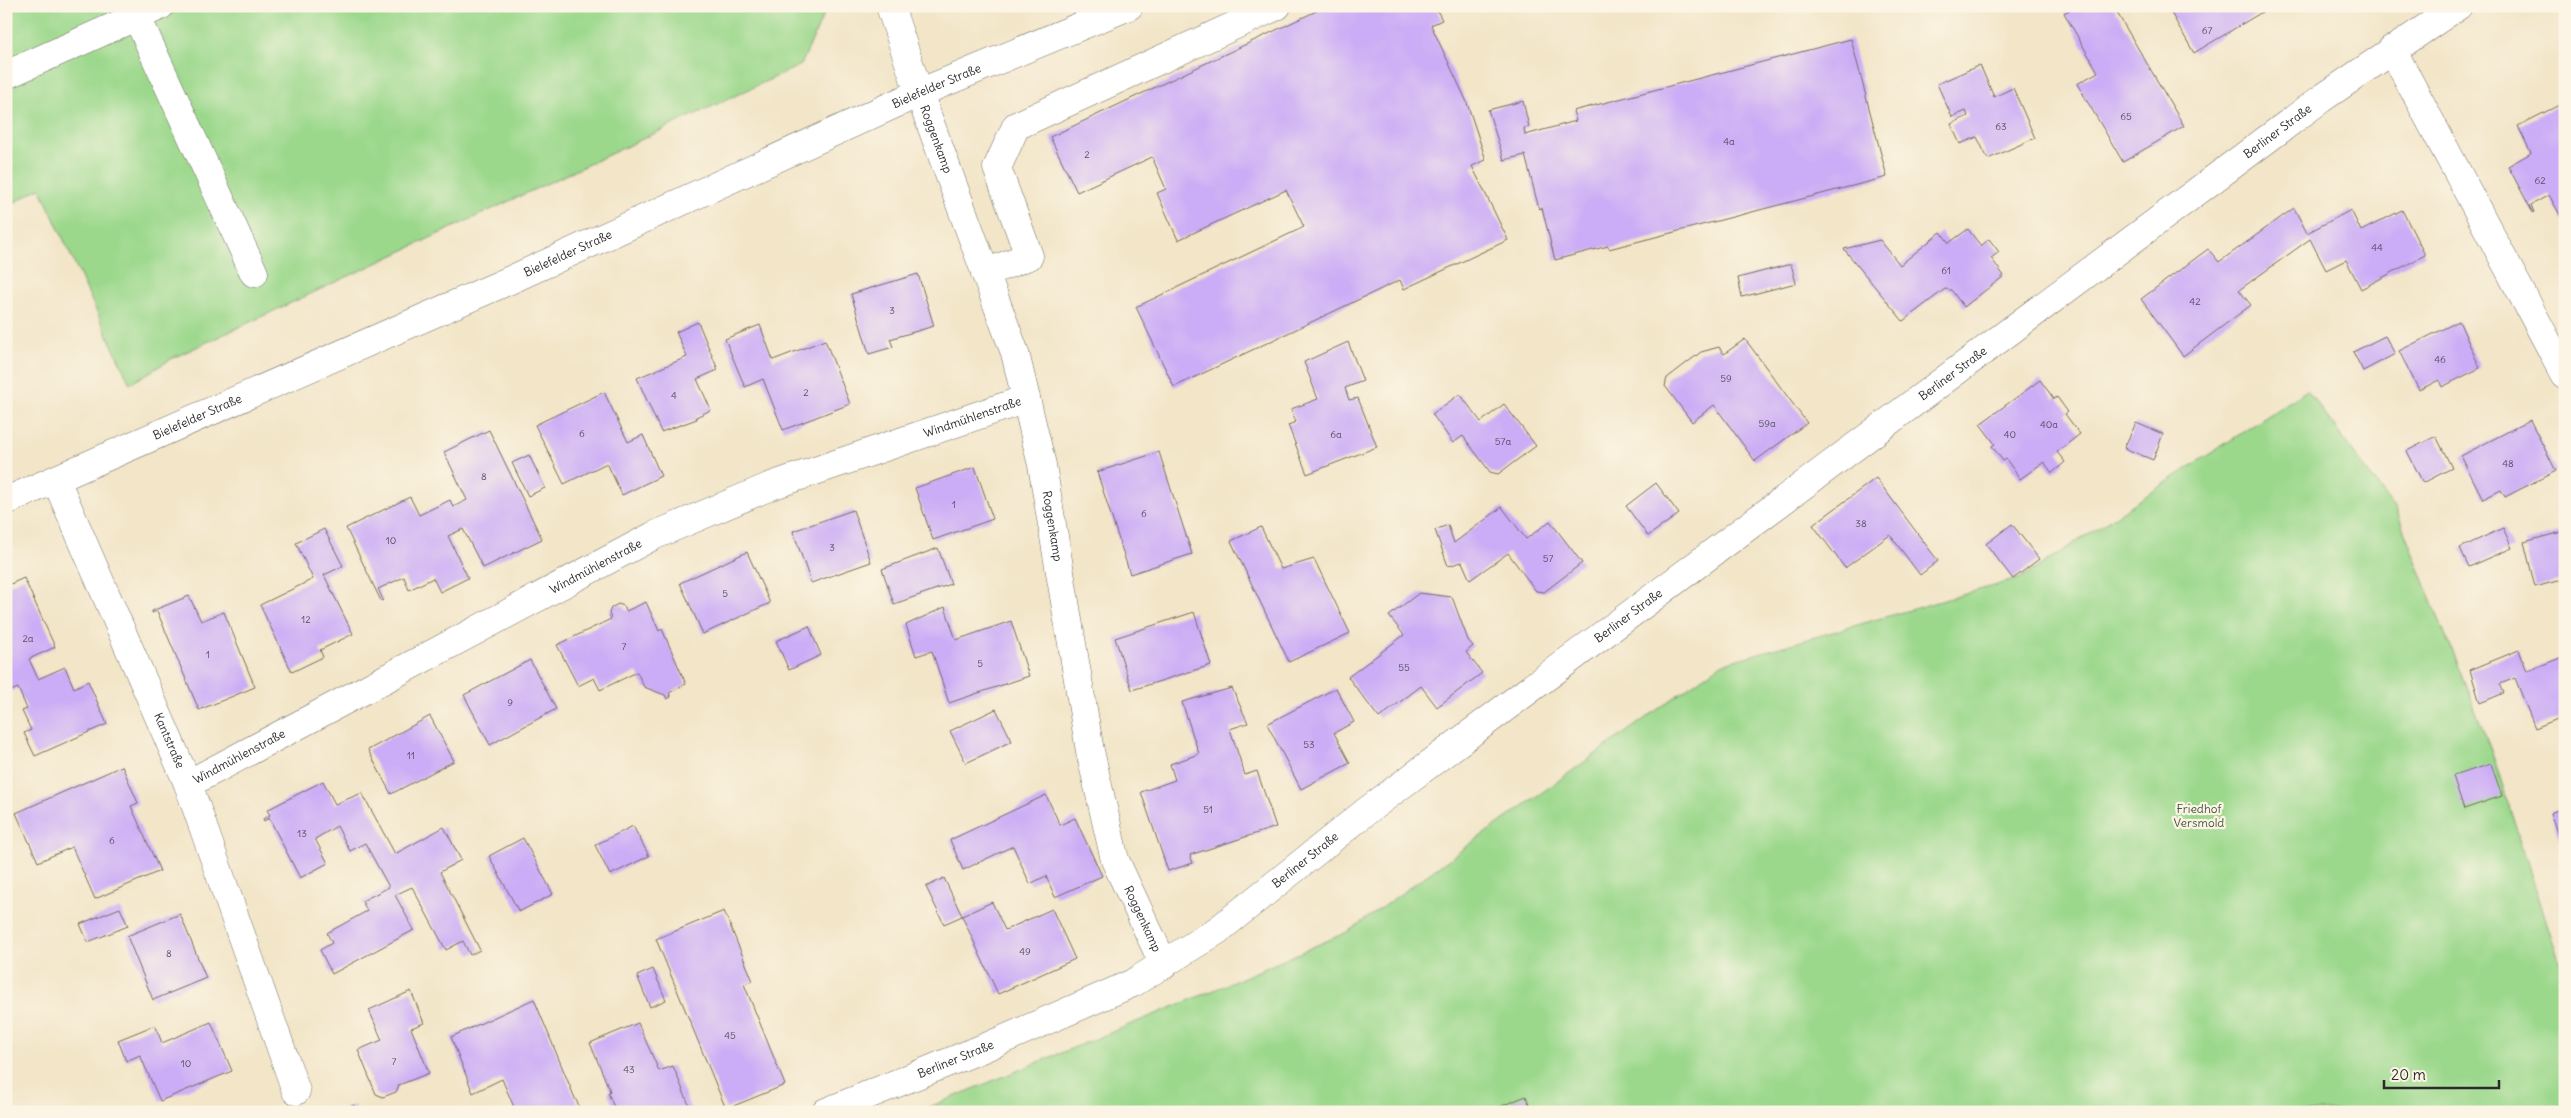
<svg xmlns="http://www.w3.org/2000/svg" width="2571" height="1118" font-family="Delius,sans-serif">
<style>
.green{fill:#9bd88c;stroke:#63825c}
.building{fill:#cbacf6}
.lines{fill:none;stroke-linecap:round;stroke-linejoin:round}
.minor-casing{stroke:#716c62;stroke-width:29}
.major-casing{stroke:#716c62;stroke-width:29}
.minor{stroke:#fff;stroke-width:28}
.major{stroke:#fff;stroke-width:28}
.labels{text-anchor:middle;stroke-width:4.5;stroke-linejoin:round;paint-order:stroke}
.number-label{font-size:10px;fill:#534b5e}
.street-label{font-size:12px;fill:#2b2b2b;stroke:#fcf5e5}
.park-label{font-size:12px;fill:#475643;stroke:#fcf5e5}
</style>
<rect width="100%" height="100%" fill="#fcf5e5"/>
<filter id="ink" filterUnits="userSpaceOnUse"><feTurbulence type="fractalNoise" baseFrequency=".02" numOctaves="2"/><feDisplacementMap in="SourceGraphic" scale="10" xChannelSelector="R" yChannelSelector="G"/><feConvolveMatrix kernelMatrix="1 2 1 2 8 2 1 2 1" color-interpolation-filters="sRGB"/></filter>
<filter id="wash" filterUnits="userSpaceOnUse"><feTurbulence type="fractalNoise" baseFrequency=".0096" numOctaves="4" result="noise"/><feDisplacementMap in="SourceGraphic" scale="20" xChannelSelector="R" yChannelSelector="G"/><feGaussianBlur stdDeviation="1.12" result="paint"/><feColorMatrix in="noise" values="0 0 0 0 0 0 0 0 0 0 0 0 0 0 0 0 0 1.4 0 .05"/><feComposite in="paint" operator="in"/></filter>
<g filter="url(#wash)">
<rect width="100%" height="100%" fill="#f2e5c8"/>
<path class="green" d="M 6,6 L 826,6 L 827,7 L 801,65 L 173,358 L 130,384 L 40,188 L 6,207 Z
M 2307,390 L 2396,510 L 2492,753 L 2565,979 L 2565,1112 L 917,1112 L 1224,986 L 1349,931 L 1721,664 L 2021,578 Z"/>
<g id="blocks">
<path class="building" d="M 1327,6 L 1435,6 L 1442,20 L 1431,25 L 1466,100 L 1486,160 L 1472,166 L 1508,240 L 1404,289 L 1400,280 L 1174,387 L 1136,307 L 1304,227 L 1286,190 L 1178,240 L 1157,193 L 1166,189 L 1152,157 L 1077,192 L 1050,137 Z
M 2076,6 L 2113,6 L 2184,126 L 2123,162 L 2077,84 L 2098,72 L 2064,13 Z
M 2167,6 L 2272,6 L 2194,53 Z
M 1851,39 L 1887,177 L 1609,249 L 1608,246 L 1555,260 L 1542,208 L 1539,209 L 1525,155 L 1504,160 L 1488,110 L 1523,101 L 1529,127 L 1524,128 L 1525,135 L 1576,121 L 1573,111 Z
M 1980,65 L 1994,97 L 2013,88 L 2035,138 L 1988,159 L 1977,137 L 1960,144 L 1951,124 L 1968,116 L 1966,111 L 1952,117 L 1937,84 Z
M 2565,102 L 2565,224 L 2549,195 L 2531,205 L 2534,212 L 2533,213 L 2508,166 L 2531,153 L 2518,126 Z
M 2294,208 L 2307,233 L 2351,210 L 2361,231 L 2402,210 L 2425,255 L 2361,289 L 2346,260 L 2326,270 L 2310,239 L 2239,290 L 2251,305 L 2183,356 L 2141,299 L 2208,249 L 2219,262 Z
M 1968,229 L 1981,246 L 1989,239 L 1999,252 L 1991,258 L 2004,276 L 1964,307 L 1951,290 L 1945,289 L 1903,321 L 1844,249 L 1880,240 L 1900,265 L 1941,232 L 1949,243 Z
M 1791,264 L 1796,283 L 1742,297 L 1738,278 Z
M 918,274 L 934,326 L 890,339 L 893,347 L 869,354 L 851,294 Z
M 2459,321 L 2480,368 L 2442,387 L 2439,380 L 2419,390 L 2399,351 Z
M 698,322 L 718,370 L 697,379 L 711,410 L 696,417 L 697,419 L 661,432 L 637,378 L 687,357 L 676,332 Z
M 760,325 L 773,360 L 825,340 L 850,404 L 783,430 L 763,379 L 745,387 L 725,339 Z
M 2385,336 L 2395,354 L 2363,371 L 2353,352 Z
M 1745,339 L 1807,423 L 1755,461 L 1714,405 L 1692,422 L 1665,386 L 1667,378 L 1701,352 L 1719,347 L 1724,354 Z
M 1348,342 L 1363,381 L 1345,388 L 1349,400 L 1358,398 L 1377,447 L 1307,474 L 1288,425 L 1296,422 L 1291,409 L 1318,399 L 1304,362 Z
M 2040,380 L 2054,399 L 2057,397 L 2068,412 L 2065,414 L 2080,434 L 2057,452 L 2065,462 L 2052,473 L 2044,462 L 2020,479 L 2006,459 L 2003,461 L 1992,446 L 1995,444 L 1980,424 Z
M 604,392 L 628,442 L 643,435 L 661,476 L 622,495 L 607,463 L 564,484 L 535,425 Z
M 1460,394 L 1481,422 L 1504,404 L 1536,446 L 1498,474 L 1490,472 L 1463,436 L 1453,443 L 1432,414 Z
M 2530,420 L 2556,471 L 2505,497 L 2501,490 L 2483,499 L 2461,456 Z
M 2136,423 L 2163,434 L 2153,460 L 2124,448 Z
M 489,430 L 542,539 L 483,568 L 463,529 L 448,536 L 468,578 L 440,592 L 433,578 L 409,590 L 404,577 L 378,589 L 383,600 L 381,601 L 346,528 L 410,497 L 419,515 L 450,500 L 453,507 L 467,500 L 444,452 Z
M 2436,436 L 2452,468 L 2423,483 L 2407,451 Z
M 1159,452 L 1192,554 L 1130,574 L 1097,472 Z
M 529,455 L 545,488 L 528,496 L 512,463 Z
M 975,467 L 993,519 L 933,540 L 915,488 Z
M 1876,478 L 1938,561 L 1920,575 L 1890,535 L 1845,568 L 1813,525 Z
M 1656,483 L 1679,514 L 1648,536 L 1626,506 Z
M 1502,507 L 1526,539 L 1550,521 L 1582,563 L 1544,592 L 1536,591 L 1508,553 L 1470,580 L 1462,562 L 1448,566 L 1435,530 L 1448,525 L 1454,543 Z
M 853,510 L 871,562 L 811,583 L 793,531 Z
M 2012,524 L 2039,559 L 2013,579 L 1986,544 Z
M 1261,527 L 1281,569 L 1314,559 L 1350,633 L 1289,662 L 1231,541 Z
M 2503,528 L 2512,548 L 2469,567 L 2460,548 Z
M 324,529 L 343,566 L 324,575 L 353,634 L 320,650 L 323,657 L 292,672 L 260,605 L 313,579 L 296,543 Z
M 2565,531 L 2565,579 L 2535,587 L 2524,542 Z
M 938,548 L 951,584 L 894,604 L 882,569 Z
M 747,552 L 770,603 L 703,634 L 680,583 Z
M 24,578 L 55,647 L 29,659 L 38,679 L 65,667 L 74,688 L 88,681 L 107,724 L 35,756 L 24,733 L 31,730 L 22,711 L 27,709 L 18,688 L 6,693 L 6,586 Z
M 1419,593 L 1452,597 L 1468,640 L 1473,646 L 1466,652 L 1482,673 L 1437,707 L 1421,686 L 1379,718 L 1348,677 L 1404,635 L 1389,616 Z
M 189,596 L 201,621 L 224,612 L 255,687 L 199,710 L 157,611 L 152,613 L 152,611 Z
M 646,602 L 659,631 L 662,629 L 686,684 L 669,693 L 671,697 L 667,699 L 665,695 L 644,687 L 637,672 L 600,690 L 594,678 L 578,686 L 557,645 L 611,619 L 609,613 L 611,608 L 618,604 L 624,606 L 626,611 Z
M 945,607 L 956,640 L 1011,621 L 1029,676 L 949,703 L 932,651 L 916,656 L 906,625 Z
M 1194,612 L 1211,665 L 1132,690 L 1115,638 Z
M 809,626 L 821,655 L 789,670 L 776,641 Z
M 2519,650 L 2527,671 L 2565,656 L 2565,716 L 2535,728 L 2515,678 L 2500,684 L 2504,693 L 2480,703 L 2470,670 Z
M 530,660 L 556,709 L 490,745 L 464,695 Z
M 1232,688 L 1248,723 L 1230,729 L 1245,775 L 1257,771 L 1276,827 L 1190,855 L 1193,863 L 1168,871 L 1141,792 L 1175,780 L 1170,764 L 1199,754 L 1182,702 Z
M 1336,688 L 1354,722 L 1334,733 L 1350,763 L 1301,789 L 1267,724 Z
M 996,709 L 1012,741 L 966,763 L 950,731 Z
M 430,716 L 454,761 L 391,794 L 368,750 Z
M 2491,764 L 2502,796 L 2464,809 L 2453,776 Z
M 122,766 L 138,803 L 131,806 L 160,871 L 95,899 L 72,847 L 38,862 L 16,813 Z
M 323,781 L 335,804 L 362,793 L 395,854 L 444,827 L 461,860 L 440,872 L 480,950 L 470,955 L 463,941 L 446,950 L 412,887 L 395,895 L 414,930 L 332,974 L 320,950 L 332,943 L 327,933 L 367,911 L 362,901 L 389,887 L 365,843 L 350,851 L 337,826 L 315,839 L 328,863 L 300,878 L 269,818 L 264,821 L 263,819 L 270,815 L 267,810 Z
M 1046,795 L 1060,825 L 1075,818 L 1102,876 L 1055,897 L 1046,876 L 1030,884 L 1013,846 L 963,870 L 950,840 Z
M 2565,807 L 2565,854 L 2550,813 Z
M 633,826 L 649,856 L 610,875 L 595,845 Z
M 523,838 L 553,894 L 519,912 L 489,856 Z
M 944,878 L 962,916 L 944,924 L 926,887 Z
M 992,902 L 1005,930 L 1052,909 L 1075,959 L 998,994 L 962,916 Z
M 120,908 L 128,926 L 88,942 L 80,924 Z
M 724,911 L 753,981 L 744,984 L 785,1085 L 726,1109 L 656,939 Z
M 180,914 L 206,978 L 153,1000 L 127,936 Z
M 653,969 L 666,1000 L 650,1007 L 637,976 Z
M 411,991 L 424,1023 L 411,1028 L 429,1073 L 399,1085 L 396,1092 L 383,1097 L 376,1094 L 358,1050 L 382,1040 L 369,1010 Z
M 534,999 L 574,1096 L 582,1112 L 516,1112 L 502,1079 L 473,1093 L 451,1037 Z
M 211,1022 L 232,1071 L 160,1101 L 140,1055 L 126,1061 L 118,1040 L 155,1025 L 162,1043 Z
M 638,1023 L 659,1071 L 673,1066 L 692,1112 L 616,1112 L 608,1093 L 610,1091 L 590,1043 Z
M 1526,1096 L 1532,1112 L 1487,1112 Z
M 354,1105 L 357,1112 L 337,1112 Z"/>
</g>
</g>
<g filter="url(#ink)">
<use href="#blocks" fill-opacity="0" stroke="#716c62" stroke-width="1"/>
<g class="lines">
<g class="minor-casing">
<g id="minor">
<path id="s1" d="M 890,6 L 919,93 L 1015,353 L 1042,465 L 1090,751 L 1115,860 L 1164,965"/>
<path d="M 137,17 L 254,273"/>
<path d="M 2392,49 L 2565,375"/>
<path d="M 6,75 L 160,6"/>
<path d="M 985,273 L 1029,256 L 997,168 L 1016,126 L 1277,6"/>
<path id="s2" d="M 56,480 L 188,784 L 296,1091"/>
<path id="s3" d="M 188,784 L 653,536 L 771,486 L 1026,399"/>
<path id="s4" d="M 826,1112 L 986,1047 L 1133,983 L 1218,930 L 1368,810 L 2321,99 L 2458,6"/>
</g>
</g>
<g class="major-casing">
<g id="major">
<path id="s5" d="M 6,501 L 508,281 L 919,93 L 1129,6"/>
</g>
</g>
<use href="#minor" class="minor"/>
<use href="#major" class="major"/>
</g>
</g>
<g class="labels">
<g class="number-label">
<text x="2207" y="34">67</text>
<text x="2126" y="120">65</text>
<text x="2001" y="130">63</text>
<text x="1729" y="145">4a</text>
<text x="1087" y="158">2</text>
<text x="2540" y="184">62</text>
<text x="2377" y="251">44</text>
<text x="1946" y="274">61</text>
<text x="2195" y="305">42</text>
<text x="892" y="314">3</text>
<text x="2440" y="363">46</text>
<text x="1726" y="382">59</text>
<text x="806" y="396">2</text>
<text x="674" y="399">4</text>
<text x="1767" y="427">59a</text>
<text x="2049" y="428">40a</text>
<text x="582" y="437">6</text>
<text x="1336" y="438">6a</text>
<text x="2010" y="438">40</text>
<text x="1503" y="445">57a</text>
<text x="2508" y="467">48</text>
<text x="484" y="480">8</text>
<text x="954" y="508">1</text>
<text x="1144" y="517">6</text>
<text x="1861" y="527">38</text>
<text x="391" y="544">10</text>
<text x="832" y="551">3</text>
<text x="1548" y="562">57</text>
<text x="725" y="597">5</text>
<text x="306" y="623">12</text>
<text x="28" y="642">2a</text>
<text x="624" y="650">7</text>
<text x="208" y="658">1</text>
<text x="980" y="667">5</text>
<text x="1404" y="671">55</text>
<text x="510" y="706">9</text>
<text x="1309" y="748">53</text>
<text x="411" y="759">11</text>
<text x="1208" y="813">51</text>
<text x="302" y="837">13</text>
<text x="112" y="844">6</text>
<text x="1025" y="955">49</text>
<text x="169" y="957">8</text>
<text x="730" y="1039">45</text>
<text x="394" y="1065">7</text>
<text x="186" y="1067">10</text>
<text x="629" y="1073">43</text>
</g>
<g class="street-label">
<text dy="4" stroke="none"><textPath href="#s5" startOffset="1019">Bielefelder Straße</textPath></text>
<text dy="4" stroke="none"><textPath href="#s4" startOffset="1760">Berliner Straße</textPath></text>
<text dy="4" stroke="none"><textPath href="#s1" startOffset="141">Roggenkamp</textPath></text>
<text dy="4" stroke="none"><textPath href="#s5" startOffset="614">Bielefelder Straße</textPath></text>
<text dy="4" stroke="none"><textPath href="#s4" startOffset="1355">Berliner Straße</textPath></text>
<text dy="4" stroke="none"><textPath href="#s5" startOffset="209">Bielefelder Straße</textPath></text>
<text dy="4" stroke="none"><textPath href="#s3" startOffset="868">Windmühlenstraße</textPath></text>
<text dy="4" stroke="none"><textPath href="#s1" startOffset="546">Roggenkamp</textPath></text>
<text dy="4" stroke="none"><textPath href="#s3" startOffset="462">Windmühlenstraße</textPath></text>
<text dy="4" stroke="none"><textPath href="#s4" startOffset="950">Berliner Straße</textPath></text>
<text dy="4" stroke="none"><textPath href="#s2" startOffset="284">Kantstraße</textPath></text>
<text dy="4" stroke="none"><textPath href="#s3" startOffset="58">Windmühlenstraße</textPath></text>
<text dy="4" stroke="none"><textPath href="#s4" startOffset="545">Berliner Straße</textPath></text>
<text dy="4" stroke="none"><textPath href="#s1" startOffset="951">Roggenkamp</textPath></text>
<text dy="4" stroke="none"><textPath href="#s4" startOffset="140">Berliner Straße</textPath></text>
</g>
<g class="park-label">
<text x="2199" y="813">Friedhof<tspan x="2199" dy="14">Versmold</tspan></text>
</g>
</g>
<rect width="2571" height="1118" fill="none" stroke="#fcf5e5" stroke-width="25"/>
<path d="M2384 1080v8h115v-8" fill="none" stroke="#2b2b2b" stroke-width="2.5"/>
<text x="2391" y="1080" font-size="15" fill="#2b2b2b" stroke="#fcf5e5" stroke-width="4" paint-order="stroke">20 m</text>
</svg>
